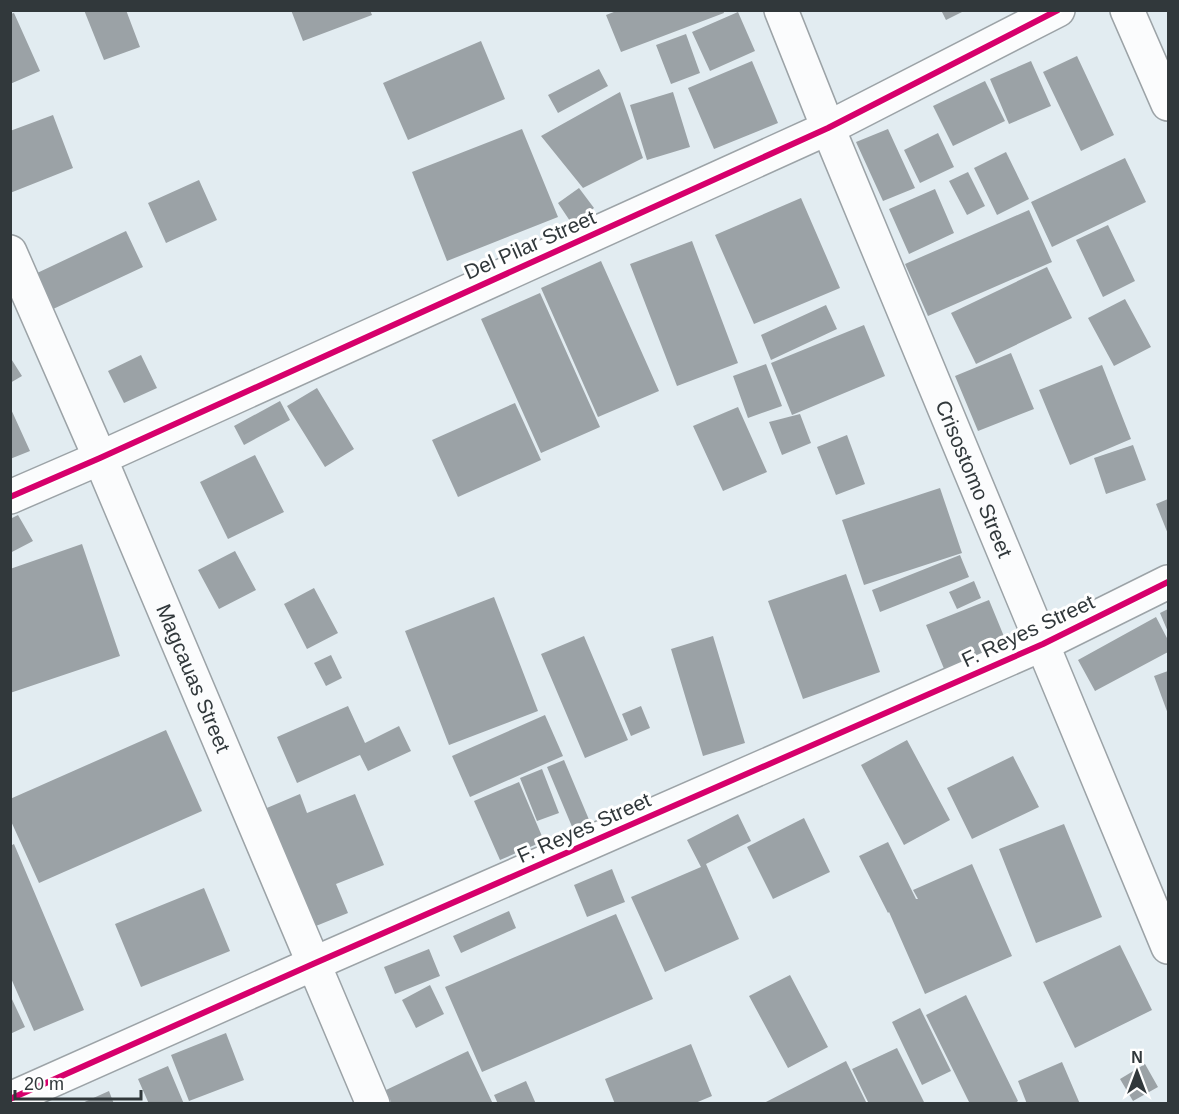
<svg xmlns="http://www.w3.org/2000/svg" width="1179" height="1114" font-family="Helvetica,sans-serif">
<style>
.building{fill:#9ba2a6}
.lines{fill:none;stroke-linecap:round;stroke-linejoin:round}
.minor-casing{stroke:#9ca3a7;stroke-width:36}
.minor{stroke:#fbfcfd;stroke-width:33}
.cycleway-casing{stroke:#fff;stroke-width:10}
.cycleway{stroke:#d6006c;stroke-width:6}
.labels{text-anchor:middle;stroke-width:6;stroke-linejoin:round;paint-order:stroke}
.street-label{font-size:21px;fill:#31383b;stroke:#fff}
</style>
<rect width="100%" height="100%" fill="#e2ecf1"/>
<path class="building" d="M 84,10 L 126,10 L 140,47 L 104,60 Z
M 291,10 L 370,10 L 372,15 L 303,41 Z
M 619,10 L 723,10 L 724,13 L 621,52 L 606,15 Z
M 941,10 L 966,10 L 946,20 Z
M 738,12 L 755,51 L 710,71 L 692,32 Z
M 14,13 L 40,71 L 10,84 L 10,14 Z
M 686,34 L 700,73 L 671,84 L 656,45 Z
M 481,41 L 505,99 L 408,140 L 383,83 Z
M 1077,56 L 1114,135 L 1081,151 L 1043,72 Z
M 752,61 L 778,123 L 714,149 L 688,88 Z
M 1031,61 L 1051,106 L 1009,124 L 990,79 Z
M 599,69 L 608,86 L 558,113 L 548,95 Z
M 985,81 L 1005,121 L 953,146 L 933,106 Z
M 620,92 L 643,158 L 583,188 L 541,136 Z
M 673,92 L 690,147 L 647,160 L 630,105 Z
M 53,115 L 73,168 L 10,193 L 10,131 Z
M 522,129 L 558,217 L 447,261 L 412,172 Z
M 888,129 L 915,188 L 883,201 L 856,142 Z
M 938,133 L 954,167 L 920,183 L 904,150 Z
M 1006,152 L 1029,199 L 997,215 L 974,168 Z
M 1125,158 L 1146,202 L 1052,247 L 1031,202 Z
M 968,172 L 985,206 L 967,215 L 949,181 Z
M 199,180 L 217,220 L 166,243 L 148,203 Z
M 579,188 L 594,208 L 572,224 L 558,203 Z
M 935,189 L 954,233 L 909,254 L 889,209 Z
M 801,198 L 840,288 L 754,324 L 715,235 Z
M 1029,210 L 1052,262 L 928,316 L 905,264 Z
M 1108,225 L 1135,281 L 1103,297 L 1076,240 Z
M 126,231 L 143,267 L 51,310 L 35,274 Z
M 692,241 L 738,363 L 677,386 L 630,264 Z
M 601,261 L 659,391 L 598,417 L 541,288 Z
M 1047,267 L 1072,318 L 976,364 L 951,313 Z
M 540,293 L 600,427 L 541,453 L 481,319 Z
M 1125,299 L 1151,347 L 1114,366 L 1088,318 Z
M 826,305 L 837,329 L 771,360 L 761,335 Z
M 864,325 L 885,376 L 792,415 L 771,363 Z
M 1011,353 L 1034,409 L 978,431 L 955,376 Z
M 141,355 L 157,388 L 124,403 L 108,371 Z
M 10,357 L 22,376 L 10,383 Z
M 766,364 L 782,406 L 748,418 L 733,376 Z
M 1102,365 L 1131,439 L 1070,465 L 1039,390 Z
M 317,388 L 354,449 L 325,467 L 287,406 Z
M 280,401 L 290,420 L 244,445 L 234,426 Z
M 515,403 L 541,460 L 458,497 L 432,440 Z
M 10,407 L 30,451 L 10,459 Z
M 738,407 L 767,472 L 723,491 L 693,426 Z
M 800,414 L 811,443 L 782,455 L 769,422 Z
M 847,435 L 865,484 L 836,495 L 817,447 Z
M 1133,445 L 1146,480 L 1106,494 L 1094,458 Z
M 255,455 L 284,512 L 228,539 L 200,482 Z
M 940,488 L 962,553 L 864,585 L 842,520 Z
M 1168,499 L 1168,534 L 1156,504 Z
M 18,515 L 33,541 L 10,553 L 10,519 Z
M 82,544 L 120,656 L 10,693 L 10,569 Z
M 235,551 L 256,590 L 219,609 L 198,570 Z
M 960,555 L 969,577 L 880,612 L 872,590 Z
M 846,574 L 880,672 L 803,699 L 768,601 Z
M 974,581 L 981,598 L 957,609 L 949,592 Z
M 314,588 L 338,633 L 307,649 L 284,604 Z
M 494,597 L 538,711 L 449,745 L 405,631 Z
M 989,600 L 1010,651 L 947,676 L 926,625 Z
M 1168,609 L 1168,632 L 1160,613 Z
M 1156,617 L 1168,640 L 1168,652 L 1095,691 L 1078,660 Z
M 584,636 L 628,740 L 585,758 L 541,654 Z
M 713,636 L 745,743 L 703,756 L 671,649 Z
M 331,655 L 342,678 L 326,686 L 314,663 Z
M 1168,671 L 1168,714 L 1154,676 Z
M 348,706 L 365,743 L 399,726 L 411,751 L 368,771 L 360,755 L 297,783 L 277,737 Z
M 641,706 L 650,728 L 631,736 L 622,714 Z
M 545,715 L 563,756 L 470,797 L 452,756 Z
M 166,730 L 202,811 L 39,883 L 10,819 L 10,799 Z
M 907,740 L 950,820 L 904,845 L 861,765 Z
M 1013,756 L 1039,807 L 972,839 L 947,788 Z
M 564,760 L 590,822 L 573,829 L 547,767 Z
M 542,769 L 559,813 L 537,821 L 520,778 Z
M 519,782 L 544,841 L 500,860 L 474,801 Z
M 300,794 L 307,813 L 355,794 L 384,865 L 336,884 L 348,913 L 311,928 L 262,810 Z
M 738,814 L 751,841 L 706,864 L 739,939 L 665,972 L 631,897 L 701,867 L 687,840 Z
M 804,818 L 830,872 L 773,899 L 747,847 Z
M 1064,824 L 1102,917 L 1036,943 L 999,849 Z
M 888,842 L 916,899 L 918,899 L 913,890 L 972,864 L 1012,956 L 925,994 L 889,912 L 888,913 L 859,856 Z
M 14,844 L 84,1010 L 34,1031 L 10,976 L 10,846 Z
M 612,869 L 625,902 L 587,917 L 574,885 Z
M 204,888 L 230,951 L 141,987 L 115,924 Z
M 509,911 L 516,928 L 461,953 L 453,936 Z
M 616,914 L 653,999 L 482,1072 L 445,987 Z
M 1120,945 L 1152,1010 L 1075,1048 L 1043,982 Z
M 429,949 L 440,976 L 395,994 L 384,967 Z
M 790,975 L 828,1047 L 788,1068 L 749,996 Z
M 430,985 L 444,1014 L 416,1028 L 402,1000 Z
M 10,995 L 25,1027 L 10,1034 Z
M 966,995 L 1018,1101 L 1014,1104 L 970,1104 L 926,1015 Z
M 920,1008 L 951,1071 L 922,1085 L 892,1022 Z
M 226,1033 L 244,1080 L 189,1101 L 171,1055 Z
M 691,1044 L 712,1096 L 693,1104 L 615,1104 L 605,1079 Z
M 897,1048 L 925,1104 L 869,1104 L 852,1069 Z
M 468,1051 L 493,1104 L 392,1104 L 386,1090 Z
M 846,1061 L 867,1104 L 762,1104 Z
M 1062,1062 L 1080,1104 L 1027,1104 L 1018,1081 Z
M 1145,1064 L 1158,1087 L 1133,1101 L 1120,1079 Z
M 168,1066 L 184,1104 L 149,1104 L 138,1079 Z
M 526,1081 L 536,1104 L 498,1104 L 494,1095 Z
M 109,1091 L 114,1104 L 80,1104 Z"/>
<g class="lines">
<g class="minor-casing">
<g id="minor">
<path id="s1" d="M 781,10 L 828,128 L 1168,947"/>
<path d="M 1127,10 L 1168,104"/>
<path id="s2" d="M 10,252 L 100,458 L 373,1104"/>
<path d="M 10,497 L 100,458 L 828,128 L 1058,10"/>
<path d="M 10,1099 L 313,964 L 1043,644 L 1168,582"/>
</g>
</g>
<use href="#minor" class="minor"/>
<g class="cycleway-casing">
<path id="cycleway" d="M 10,497 L 100,458 L 828,128 L 1058,10
M 10,1099 L 313,964 L 1043,644 L 1168,582"/>
</g>
<use href="#cycleway" class="cycleway"/>
</g>
<g class="labels">
<g class="street-label">
<text transform="translate(530 245) rotate(-24)" y="7">Del Pilar Street</text>
<text dy="7" stroke="none"><textPath href="#s1" startOffset="507">Crisostomo Street</textPath></text>
<text transform="translate(1028 631) rotate(-25)" y="7">F. Reyes Street</text>
<text dy="7" stroke="none"><textPath href="#s2" startOffset="464">Magcauas Street</textPath></text>
<text transform="translate(584 828) rotate(-24)" y="7">F. Reyes Street</text>
</g>
</g>
<rect width="1179" height="1114" fill="none" stroke="#31383b" stroke-width="24"/>
<g transform="translate(1137 1072)" stroke="#ffffff" stroke-width="4.5" paint-order="stroke">
<path d="M0-4.5L10 22L0 15L-10 22Z" fill="#31383b"/>
<text y="-9" font-size="16" font-weight="bold" text-anchor="middle" fill="#31383b">N</text>
</g>
<path d="M15 1090v9h126v-9" fill="none" stroke="#31383b" stroke-width="3"/>
<text x="24" y="1090" font-size="18" fill="#31383b" stroke="#ffffff" stroke-width="4.5" paint-order="stroke">20 m</text>
</svg>
